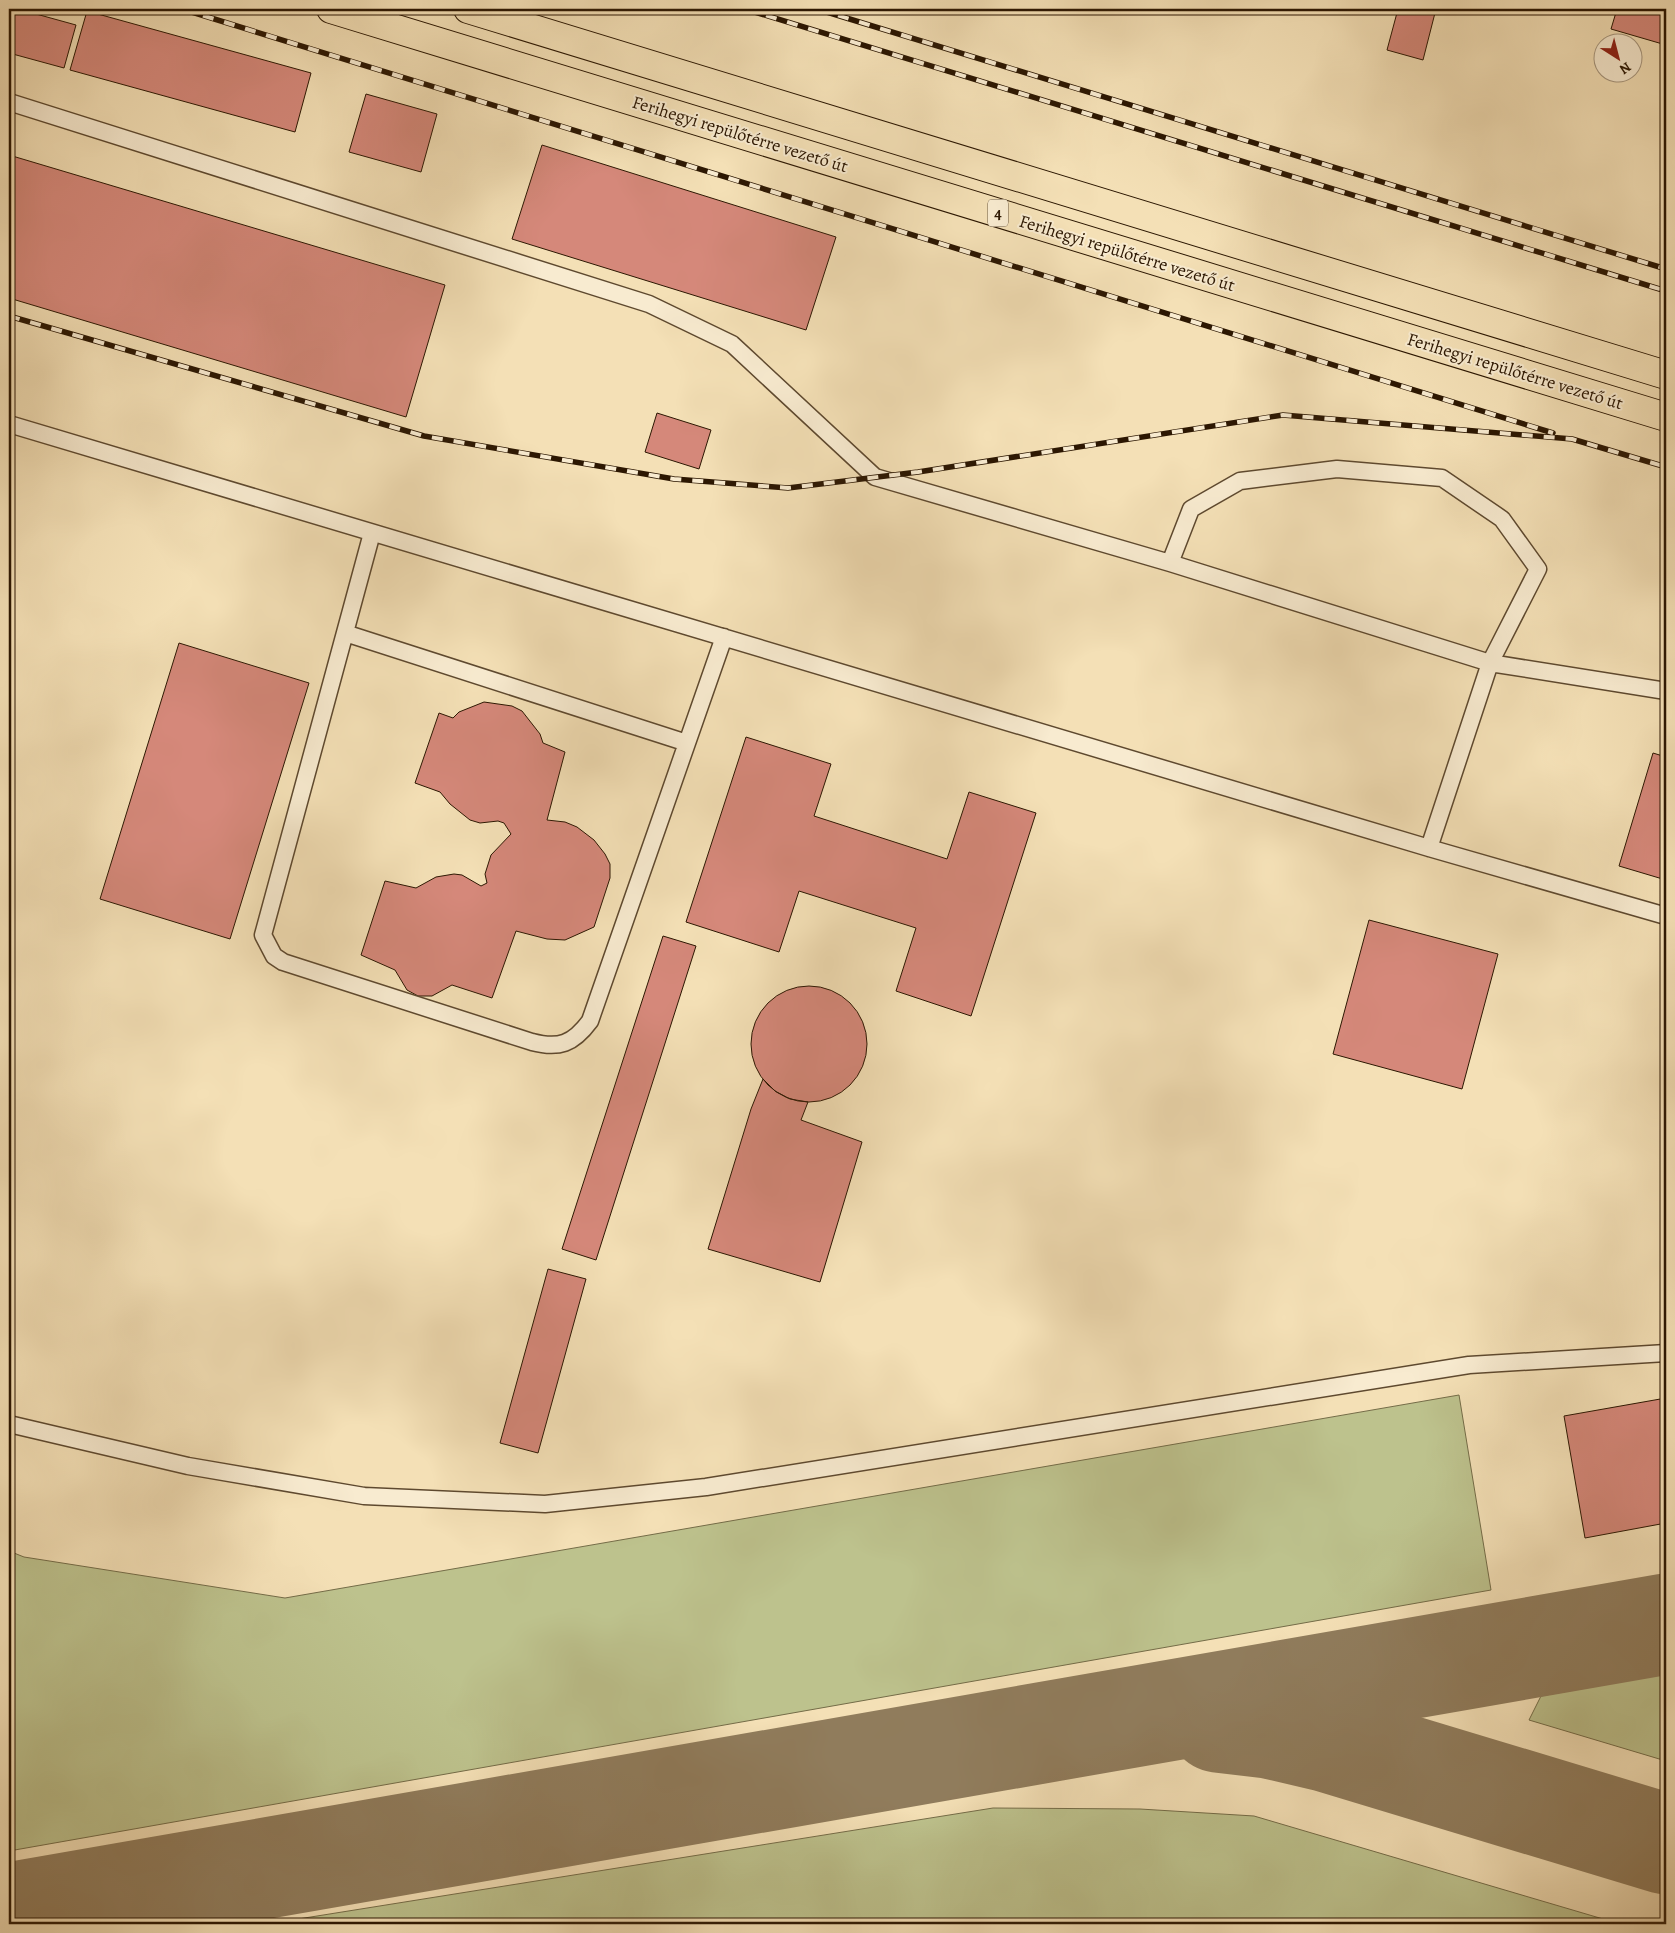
<svg xmlns="http://www.w3.org/2000/svg" width="1675" height="1933" font-family="Alegreya,serif">
<style>
.green{fill:#bdc28d;stroke:#746c48}
.lines{fill:none;stroke-linecap:round;stroke-linejoin:round}
.taxiway{stroke:#907c5c;stroke-width:101}
.building{fill:#d5887a;stroke:#2c1702}
.lane-casing{stroke:#5e492f;stroke-width:19}
.primary-casing{stroke:#2c1702;stroke-width:30}
.lane{stroke:#f8ebd0;stroke-width:16}
.primary{stroke:#f4e0b6;stroke-width:28}
.rail-casing{stroke:#2c1702;stroke-width:5.5}
.rail{stroke:#f8ebd0;stroke-width:4;stroke-dasharray:11;stroke-linecap:butt}
.labels{text-anchor:middle;stroke-width:4;stroke-linejoin:round;paint-order:stroke}
.shield{fill:#f8ebd0;stroke:#695740;stroke-width:1}
.shield-label{font-size:16px;font-weight:bold;fill:#2c1702}
.street-label{font-size:18px;fill:#2c1702;stroke:#f8ebd0}
</style>
<rect width="100%" height="100%" fill="#f4e0b6"/>
<filter id="stains"><feTurbulence type="fractalNoise" baseFrequency=".004" numOctaves="4"/><feColorMatrix values="0 0 0 0 .2 0 0 0 0 .09 0 0 0 0 .02 0 0 0 .5 -.17"/></filter>
<radialGradient id="worn" r=".72"><stop offset=".6" stop-color="#630" stop-opacity="0"/><stop offset="1" stop-color="#630" stop-opacity=".3"/></radialGradient>
<path class="green" d="M 1459,1395 L 1491,1590 L 9,1851 L 9,1551 L 24,1557 L 285,1598 Z
M 1666,1673 L 1666,1761 L 1529,1720 L 1541,1696 Z
M 993,1808 L 1140,1809 L 1254,1816 L 1620,1924 L 267,1924 Z"/>
<g class="lines">
<path class="taxiway" d="M 1218,1722 L 1269,1728 L 1325,1741 L 1666,1844
M 9,1913 L 1666,1624"/>
</g>
<path class="building" d="M 9,9 L 18,9 L 76,25 L 64,68 L 9,53 Z
M 1398,9 L 1436,9 L 1423,60 L 1387,50 Z
M 1617,9 L 1666,9 L 1666,45 L 1611,29 Z
M 87,11 L 311,73 L 295,132 L 70,70 Z
M 366,94 L 437,114 L 421,172 L 349,152 Z
M 542,145 L 836,237 L 806,330 L 512,239 Z
M 9,155 L 445,285 L 406,417 L 9,298 Z
M 657,413 L 711,430 L 699,469 L 645,452 Z
M 179,643 L 309,683 L 230,939 L 100,899 Z
M 484,702 L 512,706 L 522,711 L 540,734 L 543,743 L 565,752 L 547,820 L 565,822 L 577,827 L 594,840 L 605,854 L 610,864 L 610,878 L 594,927 L 565,940 L 547,939 L 516,931 L 492,998 L 452,985 L 432,996 L 418,996 L 407,990 L 395,970 L 361,955 L 385,881 L 416,888 L 436,877 L 454,874 L 462,875 L 481,886 L 487,883 L 485,874 L 491,855 L 511,834 L 504,823 L 498,821 L 480,823 L 470,820 L 450,804 L 440,792 L 415,783 L 439,713 L 453,718 L 459,712 Z
M 746,737 L 831,764 L 814,816 L 947,859 L 969,792 L 1036,813 L 971,1016 L 896,991 L 916,928 L 799,891 L 779,952 L 686,922 Z
M 1653,753 L 1666,757 L 1666,880 L 1619,866 Z
M 1369,920 L 1498,954 L 1462,1089 L 1333,1054 Z
M 663,936 L 696,946 L 596,1260 L 562,1249 Z
M751 1044a58 58 0 1 1 116 0a58 58 0 1 1-116 0Z
M 763,1079 L 775,1091 L 790,1099 L 808,1102 L 801,1120 L 862,1142 L 820,1282 L 708,1249 L 751,1109 Z
M 548,1269 L 586,1279 L 538,1453 L 500,1443 Z
M 1666,1398 L 1666,1523 L 1585,1538 L 1564,1416 Z"/>
<g class="lines">
<g class="lane-casing">
<path id="lane" d="M 9,102 L 649,304 L 732,344 L 875,477 L 1170,563 L 1490,663 L 1666,691
M 9,424 L 1429,848 L 1666,916
M 372,533 L 263,935 L 274,956 L 283,962 L 532,1042 C 559,1049 573,1044 590,1021 L 724,637
M 1170,563 L 1191,509 L 1240,481 L 1337,469 L 1442,478 L 1502,519 L 1538,569 L 1490,663 L 1429,848
M 345,633 L 687,743
M 9,1424 L 188,1466 L 364,1496 L 545,1504 L 706,1487 L 1469,1365 L 1666,1353"/>
</g>
<g class="primary-casing">
<path id="primary" d="M 331,9 L 1666,417
M 468,9 L 1666,375"/>
</g>
<use href="#lane" class="lane"/>
<use href="#primary" class="primary"/>
<g class="rail-casing">
<path id="rail" d="M 182,9 L 1553,433
M 745,9 L 1666,291
M 817,9 L 1666,269
M 9,316 L 424,436 L 674,479 L 788,488 L 918,472 L 1283,415 L 1572,439 L 1666,467"/>
</g>
<use href="#rail" class="rail"/>
</g>
<g class="labels">
<rect class="shield" x="988" y="199.5" width="20" height="27" rx="4"/>
<g class="shield-label">
<text x="998" y="219">4</text>
</g>
<g class="street-label">
<text transform="translate(740 134) rotate(17)" y="6">Ferihegyi repülőtérre vezető út</text>
<text transform="translate(1127 253) rotate(17)" y="6">Ferihegyi repülőtérre vezető út</text>
<text transform="translate(1515 371) rotate(17)" y="6">Ferihegyi repülőtérre vezető út</text>
</g>
</g>
<rect width="1675" height="1933" fill="none" stroke="#f4e0b6" stroke-width="30"/>
<rect x="10" y="10" width="1655" height="1913" fill="none" stroke="#2c1702" stroke-width="2.5"/>
<rect x="15" y="15" width="1645" height="1903" fill="none" stroke="#2c1702"/>
<g transform="translate(1618 58) rotate(144)"><circle r="24" fill="#f8ebd0" stroke="#a6967e"/>
<path d="M0-4L9 19L0 12L-9 19Z" fill="#8f2418"/>
<text y="-8" font-size="14" font-weight="bold" text-anchor="middle" fill="#2c1702">N</text>
</g>
<rect width="100%" height="100%" filter="url(#stains)"/>
<rect width="100%" height="100%" fill="url(#worn)"/>
</svg>
